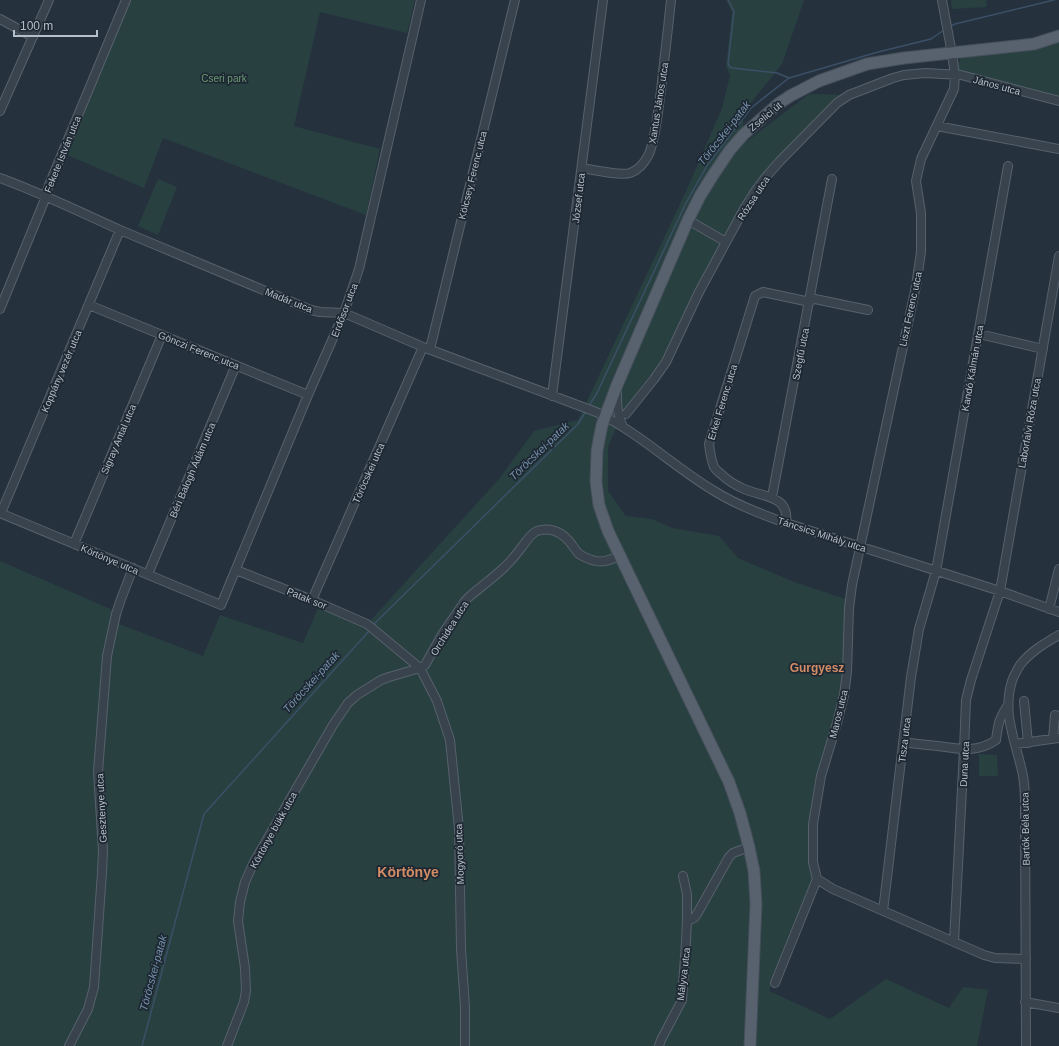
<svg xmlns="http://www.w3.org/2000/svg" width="1059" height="1046" font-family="Arial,sans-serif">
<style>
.green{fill:#284040}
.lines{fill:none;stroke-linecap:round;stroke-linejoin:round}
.stream{stroke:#3b5067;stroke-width:1.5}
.minor-casing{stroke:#57616c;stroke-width:10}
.major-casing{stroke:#454f5a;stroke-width:13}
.minor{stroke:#39434e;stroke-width:8}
.major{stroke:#57626e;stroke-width:11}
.labels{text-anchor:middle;stroke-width:3.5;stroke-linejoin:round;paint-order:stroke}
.park-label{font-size:10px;fill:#6c9a73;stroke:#1e2833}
.street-label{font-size:10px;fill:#b5bec9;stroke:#1e2833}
.water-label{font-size:11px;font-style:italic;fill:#7691ab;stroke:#1e2833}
.quarter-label{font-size:12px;font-weight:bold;fill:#d38d66;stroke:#1e2833}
.district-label{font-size:14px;font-weight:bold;fill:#d38d66;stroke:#1e2833}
</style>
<rect width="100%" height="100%" fill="#25323e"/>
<path class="green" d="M 130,0 L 415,0 L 407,33 L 320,12 L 294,126 L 380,149 L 366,215 L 163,138 L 144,188 L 65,154 L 130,1 Z
M 726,0 L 804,0 L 782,64 L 742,114 L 746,142 L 809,94 L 848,95 L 796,146 L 758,191 L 663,358 L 623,411 L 608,447 L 608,491 L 626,516 L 652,519 L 672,528 L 719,536 L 738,558 L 794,582 L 846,599 L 844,673 L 833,723 L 818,774 L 815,880 L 769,991 L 830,1019 L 886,979 L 949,1008 L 963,987 L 988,990 L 977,1046 L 0,1046 L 0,561 L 122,614 L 119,624 L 203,656 L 220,615 L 303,643 L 322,599 L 370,621 L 499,479 L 534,431 L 578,420 L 688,187 L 722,108 L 730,76 L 726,66 L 732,12 Z
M 951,0 L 987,0 L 986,7 L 952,9 Z
M 1059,41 L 1059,99 L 962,74 L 958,69 L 958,63 L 962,57 Z
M 158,179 L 177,187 L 158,235 L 138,226 Z
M 979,754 L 997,755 L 998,776 L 979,776 Z"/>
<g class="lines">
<path class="stream" d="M 728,0 L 734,11 L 728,64 L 730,67 L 732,68 L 777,73 L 789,78
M 949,27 L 955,24 L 1054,0
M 589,406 L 597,393 L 686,203 L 708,164 L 751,108 L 789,78 L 878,52 L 931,39 L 944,30
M 373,625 L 578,424 L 586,411
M 142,1046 L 204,814 L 370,630"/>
<g class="minor-casing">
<path id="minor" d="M 942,0 L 952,54 L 955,75 L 954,89 L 921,159 L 916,181 L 921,213 L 921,252 L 916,286 L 852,585 L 849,608 L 847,672 L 844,695 L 837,723 L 821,776 L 813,824 L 813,862 L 817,879 L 833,889 L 984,955 L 995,958 L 1026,959
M 0,19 L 33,37
M 0,111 L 49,0
M 937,126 L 1059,149
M 582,168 C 594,170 619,176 630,173 C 639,170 645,162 649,154 C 656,137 658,109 661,91 C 664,61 668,30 671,0
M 0,178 C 41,193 80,212 120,230 C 183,257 247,283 311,310 L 320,312 L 344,313 L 423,347 L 596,412 C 638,432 672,465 711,489 C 734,504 760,514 786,523 L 1000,591 L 1059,612
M 688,220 L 726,242
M 810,298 L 868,310
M 89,305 L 308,395
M 0,309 L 43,204 L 49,185 L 126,0
M 979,334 L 1043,349
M 430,349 L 515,0
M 617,391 C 617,405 617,414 623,427
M 552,396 L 603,0
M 626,414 L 654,379 L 666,362 L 699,292 L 744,209 L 756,190 L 765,178 L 780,161 L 837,103 L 849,95 L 893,78 L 904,75 L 925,73 L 961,75 L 1059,101
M 772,497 L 832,179
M 0,513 L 221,605 L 308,395 L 344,313 L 359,269 L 421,0
M 1,513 L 120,230
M 786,523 C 790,495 762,497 744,489 C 735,485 727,480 721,474 C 718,472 716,470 714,467 C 711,460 710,452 709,444 L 755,296 L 763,292 L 810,302
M 74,544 L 162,335
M 236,570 L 312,600 L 367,624 L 420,668 L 437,701 L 450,740 L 459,829 L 461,949 L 465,1007 L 465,1046
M 148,574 L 236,365
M 312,600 L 423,347
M 1049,609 L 1059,569
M 1024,701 L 1028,743
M 1053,739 L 1055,715 L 1059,716
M 903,742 C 915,744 926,745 938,746 C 958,749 978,753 996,740 C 998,725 999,718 1008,705
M 1015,744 L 1059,738
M 683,876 L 687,894 L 687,921
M 883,911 L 911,677 L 919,629 L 936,571 L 1008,166
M 954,942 L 964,750 L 966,700 L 971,680 L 1000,591 L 1059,256
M 775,983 L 817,879
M 1025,1002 L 1059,1008
M 69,1046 L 88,1009 L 94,987 L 102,872 L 103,851 L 98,772 L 107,656 L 116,614 L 121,599 L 133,568
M 227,1046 L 244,1002 L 246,991 L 245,968 L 238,921 L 240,902 L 245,882 L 254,862 L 333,725 L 348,703 L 357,695 L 381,680 L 389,677 L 420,668 L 425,665 L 443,633 L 465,601 L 470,596 C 489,580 506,569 521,548 C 526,542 530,534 537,531 C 548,527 560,531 568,540 C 572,544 575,550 579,554 C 584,557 590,560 596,561 C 604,563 612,559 619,556
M 659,1046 L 661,1040 L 682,1000 L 686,942 L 687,921 L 694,918 L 697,914 L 729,857 L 733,853 L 749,847
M 1026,1046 L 1025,807 C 1025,795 1025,782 1022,771 C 1015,740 1002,713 1012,681 C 1014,675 1017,670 1020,665 C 1030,652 1045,643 1059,635"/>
</g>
<g class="major-casing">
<path id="major" d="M 750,1046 L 756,904 L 754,871 L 749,847 L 740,813 L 729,782 L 608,531 L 599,505 L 596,482 L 597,451 L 599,440 L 602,425 L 617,385 L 688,220 L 700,196 L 713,175 L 730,150 L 743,135 L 778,104 L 790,96 L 819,81 L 867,64 L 904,58 L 1034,44 L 1059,36"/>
</g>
<use href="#minor" class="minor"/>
<use href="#major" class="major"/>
</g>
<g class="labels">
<g class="park-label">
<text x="224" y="82">Cseri park</text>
</g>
<g class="street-label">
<text transform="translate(997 85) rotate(15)" y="4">János utca</text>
<text transform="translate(658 103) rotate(-81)" y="4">Xantus János utca</text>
<text transform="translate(765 116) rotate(-40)" y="4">Zselici út</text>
<text transform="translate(62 154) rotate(-68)" y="4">Fekete István utca</text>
<text transform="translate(472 175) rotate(-76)" y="4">Kölcsey Ferenc utca</text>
<text transform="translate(578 198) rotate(-83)" y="4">József utca</text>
<text transform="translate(753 198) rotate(-57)" y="4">Rózsa utca</text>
<text transform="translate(289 300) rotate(22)" y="4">Madár utca</text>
<text transform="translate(910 309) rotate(-78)" y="4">Liszt Ferenc utca</text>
<text transform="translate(344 310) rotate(-69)" y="4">Erdősor utca</text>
<text transform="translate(199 350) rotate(22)" y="4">Gönczi Ferenc utca</text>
<text transform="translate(800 354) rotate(-79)" y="4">Szegfű utca</text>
<text transform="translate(972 368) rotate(-80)" y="4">Kandó Kálmán utca</text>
<text transform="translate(61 371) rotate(-67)" y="4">Koppány vezér utca</text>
<text transform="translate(722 402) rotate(-73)" y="4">Erkel Ferenc utca</text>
<text transform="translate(1029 423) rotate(-80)" y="4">Laborfalvi Róza utca</text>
<text transform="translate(118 439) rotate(-67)" y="4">Sigray Antal utca</text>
<text transform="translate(192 470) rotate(-67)" y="4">Béri Balogh Ádám utca</text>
<text transform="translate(368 473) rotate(-66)" y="4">Töröcskei utca</text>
<text transform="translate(822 534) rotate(18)" y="4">Táncsics Mihály utca</text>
<text transform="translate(110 559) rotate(23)" y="4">Körtönye utca</text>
<text transform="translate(307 598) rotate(22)" y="4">Patak sor</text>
<text transform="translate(449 628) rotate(-58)" y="4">Orchidea utca</text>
<text transform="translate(838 714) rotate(-76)" y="4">Maros utca</text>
<text transform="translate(904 740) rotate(-83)" y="4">Tisza utca</text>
<text transform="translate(964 764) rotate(-87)" y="4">Duna utca</text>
<text transform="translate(101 808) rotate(-93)" y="4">Gesztenye utca</text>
<text transform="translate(1025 829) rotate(-91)" y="4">Bartók Béla utca</text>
<text transform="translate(273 830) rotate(-61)" y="4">Körtönye bükk utca</text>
<text transform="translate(459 854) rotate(-92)" y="4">Mogyoró utca</text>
<text transform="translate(683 974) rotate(-83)" y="4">Mályva utca</text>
</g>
<g class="water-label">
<text transform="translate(724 133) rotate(-52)" y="4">Töröcskei-patak</text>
<text transform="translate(539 451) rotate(-44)" y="4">Töröcskei-patak</text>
<text transform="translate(311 682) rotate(-48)" y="4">Töröcskei-patak</text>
<text transform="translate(153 973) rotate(-75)" y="4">Töröcskei-patak</text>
</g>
<g class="quarter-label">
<text x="817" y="672">Gurgyesz</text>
</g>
<g class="district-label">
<text x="408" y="877">Körtönye</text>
</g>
</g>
<path d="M14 30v6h83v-6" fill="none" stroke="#b5bec9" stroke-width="2"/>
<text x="20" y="30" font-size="12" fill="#b5bec9" stroke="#1e2833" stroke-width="3" paint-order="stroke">100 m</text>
</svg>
